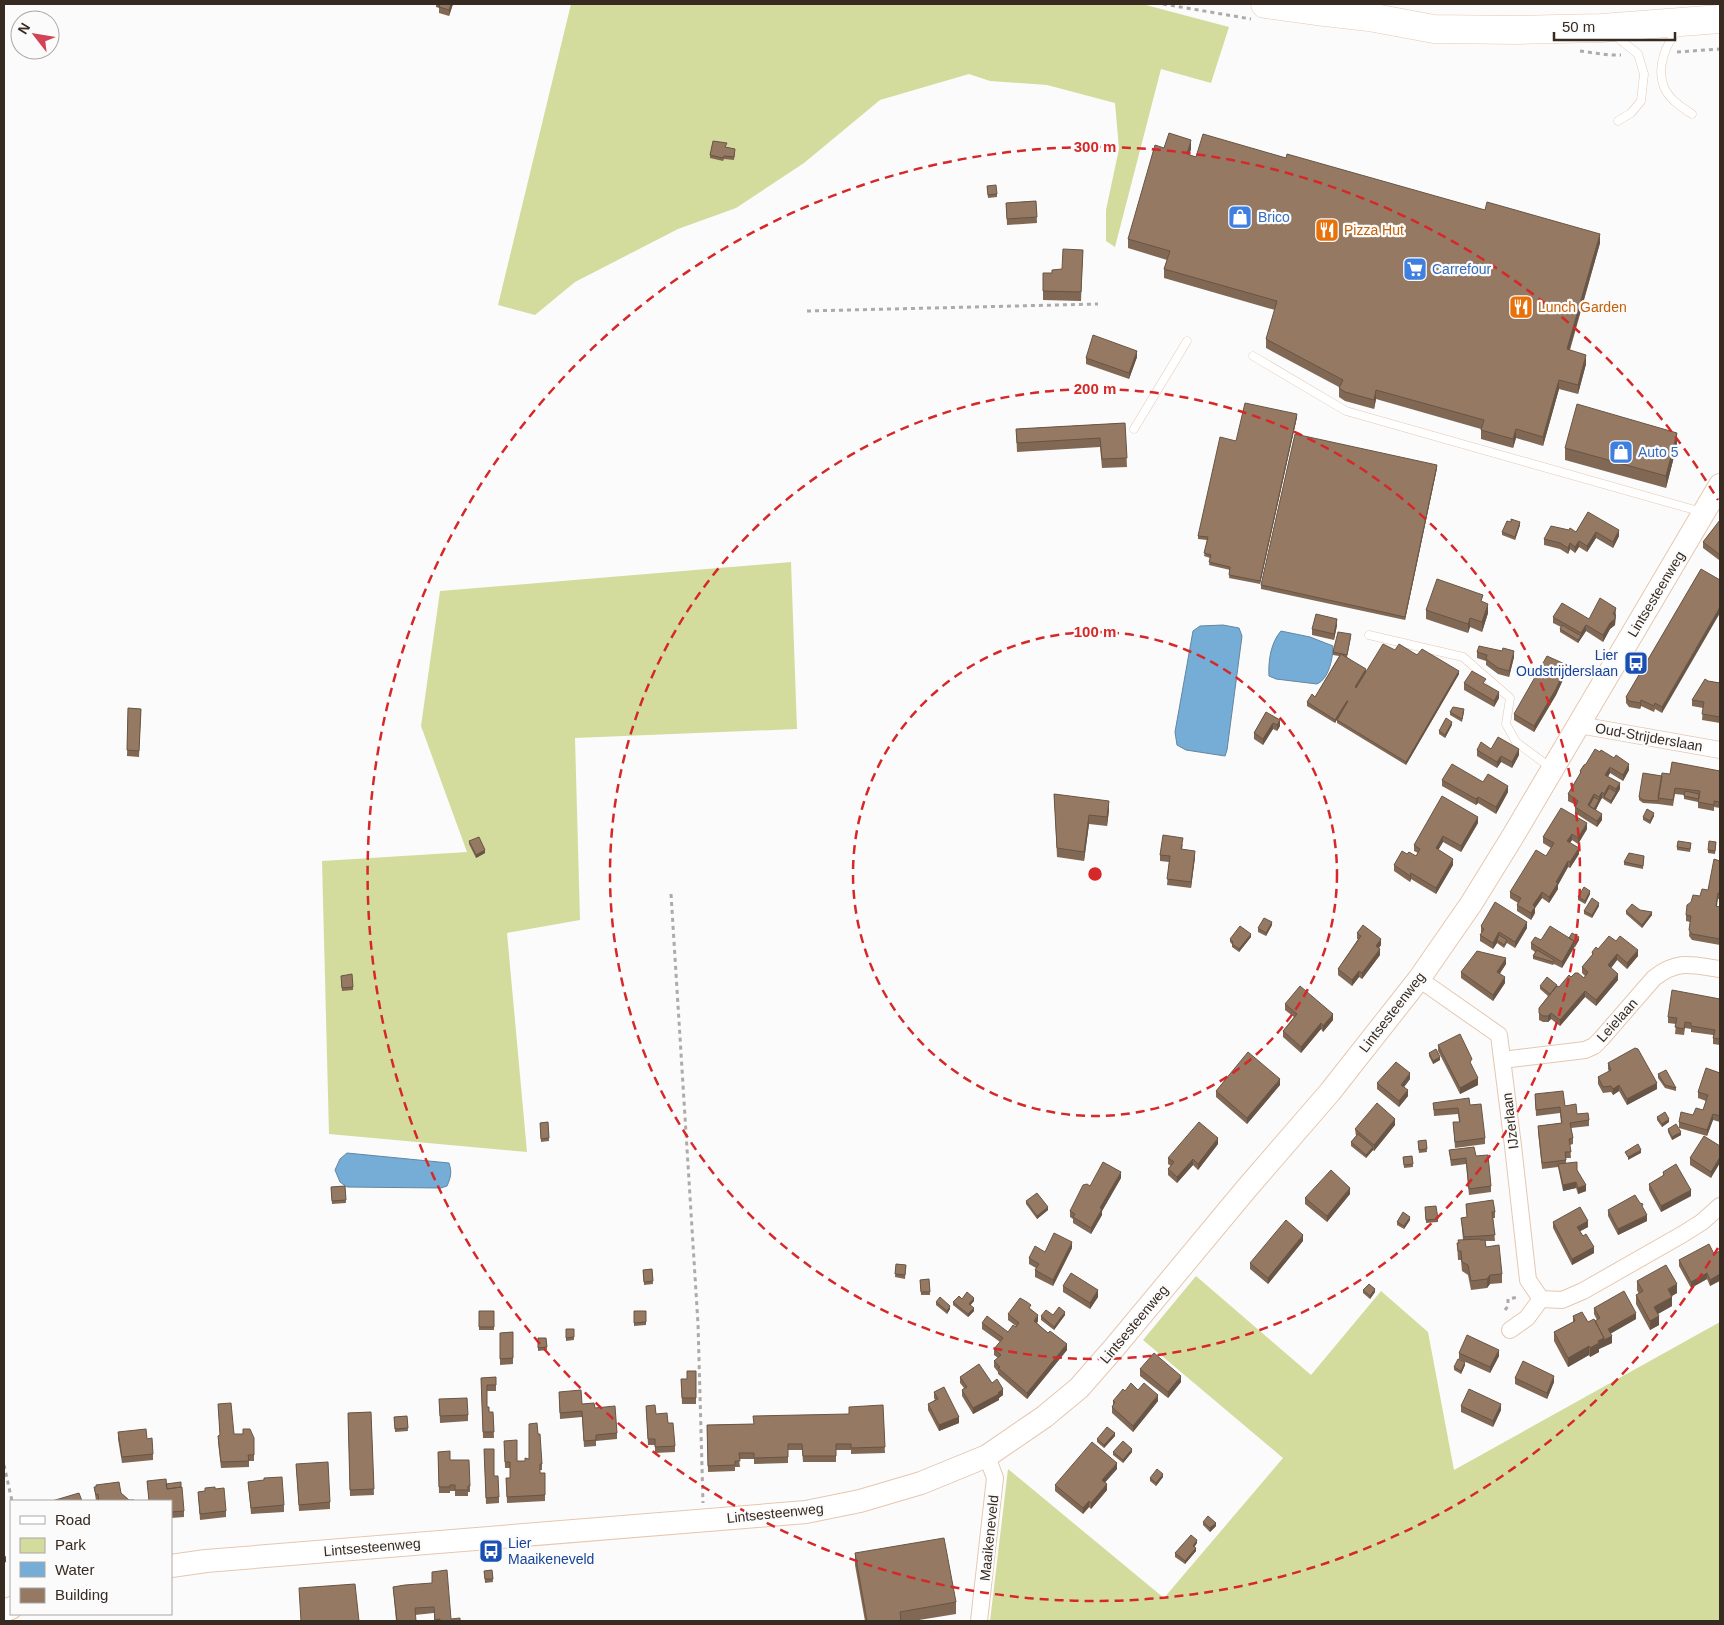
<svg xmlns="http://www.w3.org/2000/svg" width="1724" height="1625" font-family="Helvetica,sans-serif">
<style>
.green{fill:#d3dc9d}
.water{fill:#75add7;stroke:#6286a0}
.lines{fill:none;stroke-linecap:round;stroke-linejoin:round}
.lane-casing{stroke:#e6c7b0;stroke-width:9}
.street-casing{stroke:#e6c7b0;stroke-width:18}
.secondary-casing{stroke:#e6c7b0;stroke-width:24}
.highway-casing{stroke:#e6c7b0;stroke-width:29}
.path{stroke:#afaaa7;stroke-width:3;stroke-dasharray:4 4;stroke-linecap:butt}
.lane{stroke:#fff;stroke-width:8}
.street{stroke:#fff;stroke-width:16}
.secondary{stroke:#fff;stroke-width:22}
.highway{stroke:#fff;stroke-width:28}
.wall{fill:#806855}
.shaded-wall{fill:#685545}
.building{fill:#957963;stroke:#685545}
.ring{fill:none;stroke:#d62828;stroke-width:2.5;stroke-dasharray:9 6}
.labels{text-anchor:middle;stroke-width:4.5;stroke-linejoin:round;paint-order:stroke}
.shop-label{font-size:14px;fill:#366cbe;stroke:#fbfbfb;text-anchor:start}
.food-label{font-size:14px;fill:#c56008;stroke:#fbfbfb;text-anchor:start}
.street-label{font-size:14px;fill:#362a21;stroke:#fbfbfb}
.transit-label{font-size:14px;fill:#164399;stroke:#fbfbfb;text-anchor:end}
.centre{fill:#d62828;stroke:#fbfbfb;stroke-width:2.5}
.ring-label{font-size:15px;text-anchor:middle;font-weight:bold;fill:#d62828;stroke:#fbfbfb;stroke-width:4.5;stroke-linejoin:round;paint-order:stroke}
</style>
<rect width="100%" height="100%" fill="#fbfbfb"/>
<path class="green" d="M 571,4 L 1142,4 L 1229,27 L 1211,83 L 1161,69 L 1115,247 L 1106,241 L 1106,210 L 1119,149 L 1115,103 L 1047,85 L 990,81 L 969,74 L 880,100 L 804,163 L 736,208 L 678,229 L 575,282 L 535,315 L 498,305 Z
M 791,562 L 797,729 L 575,738 L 580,920 L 507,933 L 527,1152 L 329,1134 L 322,861 L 467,852 L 421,726 L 440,591 Z
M 1196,1276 L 1311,1375 L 1381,1291 L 1428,1332 L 1454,1470 L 1720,1322 L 1720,1621 L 990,1621 L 1008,1469 L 1164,1598 L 1283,1458 L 1143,1340 Z"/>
<path class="water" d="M 1223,625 L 1239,628 L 1242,636 L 1227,750 L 1225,756 L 1186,750 L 1177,745 L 1175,732 L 1193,631 L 1200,626 Z
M 1281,631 L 1310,637 L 1333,646 C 1333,658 1329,679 1317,684 L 1276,679 L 1269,676 C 1268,661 1271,642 1281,631 Z
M 347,1153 L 449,1163 C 452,1172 451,1177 447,1186 L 441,1188 L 347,1187 L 340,1182 L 335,1170 L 340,1159 Z"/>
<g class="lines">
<g class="lane-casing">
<path id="lane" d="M 1679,29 C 1666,43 1656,67 1664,87 C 1669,99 1681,107 1692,114
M 1614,35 L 1638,54 L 1644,74 L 1641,101 L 1631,113 L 1618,121
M 1253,356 L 1346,411 L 1702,512
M 1134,429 L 1187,341
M 1369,635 L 1463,657 L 1510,698 L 1506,724 L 1516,742 L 1551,768"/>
</g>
<g class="street-casing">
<path id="street" d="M 1579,725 L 1720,750
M 1419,979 L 1499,1035 L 1513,1146 L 1528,1280 L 1541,1299 L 1562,1300 L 1583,1291 L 1683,1234 L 1702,1222 L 1720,1206
M 1502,1060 L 1585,1050 L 1594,1046 L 1601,1039 L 1654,978 C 1678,959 1692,965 1720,969
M 1510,1330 L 1527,1318 L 1541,1299
M 979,1621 L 995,1478 L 987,1456"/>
</g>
<g class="secondary-casing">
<path id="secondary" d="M 171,1566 L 206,1561 L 806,1512 L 860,1501 L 921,1483 L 987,1456 L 1044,1417 L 1079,1388 L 1114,1348 L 1247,1188 L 1330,1092 L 1419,979 L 1471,904 L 1513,836 L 1720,485
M 4,1611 L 11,1608"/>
</g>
<g class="highway-casing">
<path id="highway" d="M 1265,4 L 1316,11 L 1369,17 L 1434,29 L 1518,30 L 1602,28 L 1720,19"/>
</g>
<path class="path" d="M 1163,4 L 1251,19
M 1580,51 L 1609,55 L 1621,55
M 1677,52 L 1720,49
M 807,311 L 1098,304
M 671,894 L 698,1324 L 703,1503
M 1505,1310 L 1508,1306 L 1508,1299 L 1519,1297
M 4,1465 L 12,1501"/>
<use href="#lane" class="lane"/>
<use href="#street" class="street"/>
<use href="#secondary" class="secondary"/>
<use href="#highway" class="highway"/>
</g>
<path class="wall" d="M 436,4 L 453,4 L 449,16 L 439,13 L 439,8 L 436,7 Z
M 726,147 L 735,152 L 734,160 L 724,159 L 723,161 L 710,158 L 710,155 Z
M 1164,148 L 1191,149 L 1189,155 L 1196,157 L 1286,158 L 1600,243 L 1570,350 L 1586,364 L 1578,394 L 1559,389 L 1543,446 L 1516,438 L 1513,448 L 1481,439 L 1481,429 L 1376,399 L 1374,409 L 1345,401 L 1339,397 L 1339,387 L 1266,348 L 1266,339 L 1275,310 L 1164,278 L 1164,269 L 1167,260 L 1128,248 L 1128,239 Z
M 987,186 L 997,194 L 997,197 L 988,198 Z
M 1036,201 L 1037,223 L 1007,225 L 1006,203 Z
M 1083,250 L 1081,301 L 1043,300 L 1043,273 L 1052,273 L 1062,269 Z
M 1137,357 L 1129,379 L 1086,364 L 1086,358 Z
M 1297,417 L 1260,584 L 1229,578 L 1230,570 L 1209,565 L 1210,558 L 1204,556 L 1207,540 L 1198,539 L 1198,536 L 1236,441 Z
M 1125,423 L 1127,467 L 1102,468 L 1100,447 L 1017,452 L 1016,429 Z
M 1677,445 L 1666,488 L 1565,460 L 1565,448 Z
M 1437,468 L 1405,620 L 1261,589 L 1261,585 Z
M 1588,512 L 1619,536 L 1613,548 L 1596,538 L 1587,552 L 1579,547 L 1575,553 L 1570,549 L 1568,554 L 1560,549 L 1544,545 L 1544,539 L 1569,530 L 1576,532 Z
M 1720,520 L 1720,558 L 1719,560 L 1703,548 L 1703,542 Z
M 1520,525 L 1515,540 L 1502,535 L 1502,532 Z
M 1701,569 L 1662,713 L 1655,709 L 1654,712 L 1641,706 L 1640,709 L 1629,707 L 1626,703 L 1626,697 Z
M 1426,610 L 1488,613 L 1482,632 L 1470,627 L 1468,633 L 1426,619 Z
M 1616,614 L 1615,625 L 1610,629 L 1603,642 L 1586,631 L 1578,643 L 1560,632 L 1560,629 L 1561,627 L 1553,623 L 1553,617 L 1589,619 Z
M 1337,625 L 1334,640 L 1312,635 L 1312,629 Z
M 1351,637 L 1347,657 L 1366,672 L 1395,650 L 1417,655 L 1459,674 L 1406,765 L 1337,723 L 1337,719 L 1335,723 L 1307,706 L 1307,702 L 1315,697 L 1339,656 L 1333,655 L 1333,652 Z
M 1477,652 L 1514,657 L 1509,677 L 1498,674 L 1486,665 L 1486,661 L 1477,658 Z
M 1567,671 L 1556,695 L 1534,732 L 1514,720 L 1514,714 Z
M 1708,681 L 1720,683 L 1720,723 L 1702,720 L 1703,708 L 1692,706 L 1692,700 Z
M 1464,683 L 1486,685 L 1499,698 L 1494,707 L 1464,690 Z
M 128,708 L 141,709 L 139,757 L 127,756 Z
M 1266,712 L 1280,726 L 1277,731 L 1273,729 L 1263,745 L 1254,739 L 1254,733 Z
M 1450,712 L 1464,712 L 1462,722 L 1450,715 Z
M 1452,725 L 1445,738 L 1439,734 L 1439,731 Z
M 1491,749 L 1519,755 L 1512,768 L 1501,762 L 1497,768 L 1477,756 L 1477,750 Z
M 1584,765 L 1629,770 L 1623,781 L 1610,773 L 1608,777 L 1620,789 L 1611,804 L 1602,798 L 1599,802 L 1596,810 L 1602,820 L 1597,827 L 1575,813 L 1575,807 L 1576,805 L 1568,801 L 1568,794 L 1580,774 L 1580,771 Z
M 1720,771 L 1720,808 L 1714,807 L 1714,811 L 1698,808 L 1698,802 L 1684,799 L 1684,795 L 1675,794 L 1673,806 L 1658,804 L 1643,803 L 1639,800 L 1639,797 L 1662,776 L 1670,774 Z
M 1442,780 L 1483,782 L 1508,792 L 1496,814 L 1478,803 L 1476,805 L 1442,786 Z
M 1054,794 L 1109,810 L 1107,826 L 1089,824 L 1084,861 L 1057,857 Z
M 1654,816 L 1650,824 L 1643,820 L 1643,817 Z
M 1478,823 L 1461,852 L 1443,842 L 1438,850 L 1453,865 L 1436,894 L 1411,879 L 1410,882 L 1394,871 L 1394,865 L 1407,854 L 1416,856 L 1418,853 L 1414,851 L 1414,845 Z
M 1587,829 L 1578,844 L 1572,840 L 1570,843 L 1579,854 L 1570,868 L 1568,867 L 1558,885 L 1558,889 L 1549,903 L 1542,898 L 1535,908 L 1535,913 L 1531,920 L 1517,911 L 1517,905 L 1518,903 L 1510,898 L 1510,892 L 1546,856 L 1551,848 L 1543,843 L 1543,837 Z
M 469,841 L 485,853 L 476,858 L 469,844 Z
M 1183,844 L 1182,849 L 1195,857 L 1191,888 L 1167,885 L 1169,862 L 1160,861 L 1160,855 Z
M 1716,845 L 1715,854 L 1708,853 L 1708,850 Z
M 1691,846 L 1690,852 L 1677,850 L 1677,847 Z
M 1644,856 L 1643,869 L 1624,865 L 1624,862 Z
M 1720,859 L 1720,899 L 1718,899 L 1717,906 L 1720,907 L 1720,945 L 1692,940 L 1689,936 L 1690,922 L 1686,921 L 1686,915 L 1700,896 L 1708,890 Z
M 1590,894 L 1585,904 L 1578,900 L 1578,897 Z
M 1599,906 L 1592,918 L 1584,914 L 1584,911 Z
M 1626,911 L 1652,915 L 1642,928 L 1626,914 Z
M 1272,925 L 1266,936 L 1258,932 L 1258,928 Z
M 1481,926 L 1527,928 L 1515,948 L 1507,943 L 1504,948 L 1497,943 L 1493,949 L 1480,941 L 1480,935 L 1482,933 L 1481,932 Z
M 1357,933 L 1381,945 L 1379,948 L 1380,955 L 1362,979 L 1359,977 L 1352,986 L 1338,975 L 1338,969 L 1358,939 L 1357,939 Z
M 1251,937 L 1239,952 L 1232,947 L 1232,944 L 1230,942 L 1230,939 Z
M 1569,938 L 1579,940 L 1562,968 L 1554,964 L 1553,965 L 1533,959 L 1533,956 L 1535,952 L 1531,949 L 1531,943 L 1541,940 Z
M 1616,941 L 1638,956 L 1627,969 L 1617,960 L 1611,968 L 1618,980 L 1596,1006 L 1585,997 L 1560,1026 L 1551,1019 L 1548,1022 L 1543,1022 L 1539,1020 L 1539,1008 L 1548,996 L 1540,989 L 1540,986 L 1557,986 L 1559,987 L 1571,977 L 1584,978 L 1585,976 L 1582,973 L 1582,967 L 1592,955 L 1592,952 L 1598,949 Z
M 1506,964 L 1500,973 L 1505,983 L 1493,1001 L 1461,978 L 1461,972 Z
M 341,979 L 353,987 L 353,990 L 342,991 Z
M 1720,999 L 1720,1045 L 1713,1044 L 1713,1035 L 1691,1032 L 1691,1029 L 1685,1028 L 1684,1035 L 1675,1034 L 1676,1024 L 1668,1023 L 1668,1017 Z
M 1285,1004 L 1333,1020 L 1323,1032 L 1321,1029 L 1301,1053 L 1283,1037 L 1283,1031 L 1294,1017 L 1285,1010 Z
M 1438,1045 L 1472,1065 L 1472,1066 L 1478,1085 L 1460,1094 L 1438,1051 Z
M 1429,1053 L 1440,1060 L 1433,1064 L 1429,1056 Z
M 1608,1063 L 1657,1089 L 1627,1105 L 1619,1091 L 1613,1095 L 1611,1092 L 1603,1093 L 1598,1084 L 1598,1077 L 1609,1072 L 1608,1069 Z
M 1720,1073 L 1720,1122 L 1713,1120 L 1707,1136 L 1679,1128 L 1679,1122 L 1703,1110 L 1706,1101 L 1698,1098 L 1698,1092 Z
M 1658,1074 L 1676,1088 L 1676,1091 L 1665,1088 L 1658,1078 Z
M 1410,1079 L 1404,1087 L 1408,1096 L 1399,1107 L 1377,1089 L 1377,1083 Z
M 1280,1085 L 1247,1124 L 1216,1097 L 1216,1091 Z
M 1535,1094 L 1565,1106 L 1577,1114 L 1589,1120 L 1589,1126 L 1571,1128 L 1573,1138 L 1573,1144 L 1570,1145 L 1571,1158 L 1566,1158 L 1566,1163 L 1577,1170 L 1586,1191 L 1578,1194 L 1576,1188 L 1563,1191 L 1558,1167 L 1542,1169 L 1538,1132 L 1538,1126 L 1561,1123 L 1560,1113 L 1536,1116 Z
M 1433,1103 L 1470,1105 L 1485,1138 L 1485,1144 L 1455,1148 L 1453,1122 L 1459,1122 L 1458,1114 L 1434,1116 Z
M 1657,1117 L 1669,1122 L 1662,1127 L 1657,1120 Z
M 548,1122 L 549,1141 L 541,1142 L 540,1123 Z
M 1395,1125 L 1374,1151 L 1373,1150 L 1366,1158 L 1351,1146 L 1351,1142 L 1356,1136 L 1355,1129 Z
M 1668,1129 L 1681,1135 L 1672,1140 L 1668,1132 Z
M 1426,1140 L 1427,1152 L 1419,1153 L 1418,1144 Z
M 1218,1144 L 1198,1170 L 1193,1165 L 1177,1183 L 1168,1175 L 1168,1169 L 1171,1166 L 1168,1164 L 1168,1158 Z
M 1720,1146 L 1711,1178 L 1690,1165 L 1690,1158 Z
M 1449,1150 L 1476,1156 L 1491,1186 L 1491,1192 L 1469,1195 L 1466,1164 L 1451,1166 Z
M 1412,1156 L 1413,1167 L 1404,1168 L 1403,1157 Z
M 1663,1172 L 1691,1196 L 1661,1212 L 1649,1190 L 1649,1184 L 1663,1176 Z
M 1121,1178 L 1102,1211 L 1102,1215 L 1091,1234 L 1073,1223 L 1073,1219 L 1070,1217 L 1070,1211 L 1090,1186 Z
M 345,1186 L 346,1203 L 332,1204 L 331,1187 Z
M 1350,1194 L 1327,1222 L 1305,1204 L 1305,1198 Z
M 1026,1201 L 1048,1210 L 1037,1219 L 1026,1204 Z
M 1466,1204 L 1495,1212 L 1495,1218 L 1493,1218 L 1495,1241 L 1485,1241 L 1486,1247 L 1502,1274 L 1502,1283 L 1490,1284 L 1487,1288 L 1471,1290 L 1468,1275 L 1462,1271 L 1461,1260 L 1458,1260 L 1457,1243 L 1463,1240 L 1461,1218 L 1467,1217 Z
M 1425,1210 L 1438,1219 L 1438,1222 L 1426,1223 Z
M 1608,1210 L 1647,1221 L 1618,1235 L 1608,1216 Z
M 1410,1220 L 1404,1229 L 1397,1225 L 1397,1222 Z
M 1553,1222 L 1588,1227 L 1580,1231 L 1594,1253 L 1572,1265 L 1553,1228 Z
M 1303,1241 L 1268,1284 L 1250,1269 L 1250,1263 Z
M 1072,1248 L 1053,1286 L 1035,1277 L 1035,1270 L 1036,1268 L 1029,1264 L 1029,1258 L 1045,1252 Z
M 1720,1251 L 1720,1281 L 1710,1286 L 1707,1279 L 1691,1288 L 1679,1266 L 1679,1260 L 1714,1254 Z
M 896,1264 L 906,1265 L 905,1279 L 895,1277 Z
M 652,1269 L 653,1284 L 644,1285 L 643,1270 Z
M 929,1279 L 930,1295 L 921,1295 L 920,1280 Z
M 1637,1281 L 1677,1293 L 1672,1296 L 1672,1306 L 1658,1314 L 1659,1325 L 1650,1330 L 1636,1304 L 1636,1295 L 1639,1294 L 1637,1290 Z
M 1063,1286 L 1098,1297 L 1090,1309 L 1063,1292 Z
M 1363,1290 L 1375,1292 L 1370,1299 L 1363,1293 Z
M 962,1299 L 974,1301 L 970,1305 L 974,1311 L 968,1317 L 953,1305 L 953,1302 Z
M 936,1302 L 950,1309 L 947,1314 L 936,1305 Z
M 1594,1308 L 1636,1319 L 1610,1334 L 1612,1343 L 1599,1349 L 1599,1352 L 1590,1357 L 1589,1355 L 1568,1367 L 1554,1341 L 1554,1332 L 1573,1322 L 1573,1316 L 1588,1322 L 1595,1321 L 1597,1320 L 1594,1314 Z
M 1031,1309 L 1038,1321 L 1037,1323 L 1067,1350 L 1027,1399 L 998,1374 L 998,1372 L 994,1367 L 994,1361 L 998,1358 L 994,1355 L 994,1349 L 1000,1342 L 982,1329 L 982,1323 L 1008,1332 L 1016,1326 L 1008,1320 L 1008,1314 Z
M 479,1311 L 494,1311 L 494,1330 L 479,1330 Z
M 634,1311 L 646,1311 L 646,1325 L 634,1326 Z
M 1053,1315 L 1065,1315 L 1054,1330 L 1041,1320 L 1041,1316 Z
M 566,1329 L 574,1329 L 574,1340 L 566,1341 Z
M 513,1332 L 513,1364 L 500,1365 L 500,1333 Z
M 538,1338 L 546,1338 L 547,1350 L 538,1351 Z
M 1459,1353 L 1499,1356 L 1490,1373 L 1459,1359 Z
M 1465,1365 L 1461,1374 L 1454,1370 L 1454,1367 Z
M 1140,1369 L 1181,1382 L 1168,1398 L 1140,1376 Z
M 696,1371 L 696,1404 L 682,1404 L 681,1379 L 687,1379 Z
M 496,1377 L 496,1391 L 487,1391 L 487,1407 L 489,1412 L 493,1412 L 494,1438 L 483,1438 L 481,1378 Z
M 960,1377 L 992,1383 L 1003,1395 L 999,1398 L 999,1400 L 973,1414 L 962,1396 L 962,1390 L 964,1388 L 960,1383 Z
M 1515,1378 L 1554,1382 L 1547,1399 L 1515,1384 Z
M 1138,1390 L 1158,1401 L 1133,1432 L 1112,1413 L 1112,1407 L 1113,1405 L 1113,1401 L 1125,1391 Z
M 559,1392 L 582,1404 L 595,1408 L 617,1433 L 617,1439 L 596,1441 L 596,1446 L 584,1447 L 582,1417 L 560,1419 Z
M 934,1392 L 959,1423 L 939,1431 L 928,1410 L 928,1404 L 935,1400 L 934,1398 Z
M 439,1399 L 468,1415 L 468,1421 L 440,1423 Z
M 218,1404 L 234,1434 L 254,1438 L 254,1461 L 249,1461 L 249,1467 L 221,1468 L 218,1442 L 218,1436 L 220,1435 Z
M 883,1405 L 885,1453 L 851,1454 L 851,1450 L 836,1450 L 836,1462 L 803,1462 L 802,1450 L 788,1450 L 788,1463 L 754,1464 L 754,1459 L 739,1459 L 740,1467 L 735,1467 L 735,1471 L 708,1472 L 707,1425 L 753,1424 L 849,1414 Z
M 646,1406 L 668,1423 L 675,1446 L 675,1452 L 655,1453 L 655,1445 L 648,1445 Z
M 1461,1406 L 1501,1410 L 1493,1427 L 1461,1412 Z
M 371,1412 L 374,1495 L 350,1496 L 348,1413 Z
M 407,1416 L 408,1431 L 395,1432 L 394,1417 Z
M 118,1432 L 147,1439 L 153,1454 L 153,1460 L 122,1463 L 118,1439 Z
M 538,1434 L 542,1464 L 542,1470 L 540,1470 L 540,1473 L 545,1473 L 545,1501 L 507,1503 L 506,1478 L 510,1478 L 510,1468 L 505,1468 L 504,1441 L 517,1461 L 525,1461 L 529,1459 Z
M 1115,1436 L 1104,1448 L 1097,1442 L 1097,1439 Z
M 484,1449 L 499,1497 L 499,1503 L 486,1504 Z
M 438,1452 L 450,1460 L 470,1486 L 470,1492 L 468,1492 L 468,1496 L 455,1496 L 455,1491 L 450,1491 L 450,1493 L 439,1493 Z
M 1113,1452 L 1132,1452 L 1123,1463 L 1113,1455 Z
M 296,1464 L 330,1502 L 330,1509 L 299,1511 Z
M 1117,1469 L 1105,1482 L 1107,1490 L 1091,1509 L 1089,1507 L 1083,1514 L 1055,1491 L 1055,1485 Z
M 1163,1477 L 1156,1486 L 1150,1481 L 1150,1478 Z
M 147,1481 L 166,1484 L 184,1511 L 184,1517 L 171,1518 L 171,1501 L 149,1501 Z
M 248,1482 L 284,1505 L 284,1512 L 251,1514 Z
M 94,1487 L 121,1493 L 129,1500 L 134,1501 L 96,1501 Z
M 215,1489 L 226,1511 L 226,1517 L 200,1520 L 198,1492 Z
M 1203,1522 L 1216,1526 L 1210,1532 L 1203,1525 Z
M 1197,1543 L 1194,1547 L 1196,1551 L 1185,1564 L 1175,1557 L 1175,1553 Z
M 855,1553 L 956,1602 L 956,1614 L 913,1621 L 865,1621 L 855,1565 Z
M 492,1570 L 493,1582 L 485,1583 L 484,1571 Z
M 405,1585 L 451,1619 L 460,1621 L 434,1621 L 434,1613 L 415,1615 L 416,1621 L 396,1621 L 393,1587 Z"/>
<path class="shaded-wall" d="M 451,4 L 453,4 L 449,16 L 449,10 Z
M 1191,140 L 1191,149 L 1187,163 L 1187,154 Z
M 1600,234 L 1600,243 L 1567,358 L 1567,349 Z
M 1137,351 L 1137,357 L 1129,379 L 1129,373 Z
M 1586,355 L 1586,364 L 1578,394 L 1578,385 Z
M 1559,380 L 1559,389 L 1543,446 L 1543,437 Z
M 1376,390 L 1376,399 L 1374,409 L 1374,400 Z
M 1297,414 L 1297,417 L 1260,584 L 1260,581 Z
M 1516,429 L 1516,438 L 1513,448 L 1513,439 Z
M 1677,433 L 1677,445 L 1666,488 L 1666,476 Z
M 1437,465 L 1437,468 L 1405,620 L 1405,617 Z
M 1520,522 L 1520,525 L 1515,540 L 1515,537 Z
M 1619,530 L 1619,536 L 1613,548 L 1613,542 Z
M 1596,532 L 1596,538 L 1587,552 L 1587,546 Z
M 1579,541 L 1579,547 L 1575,553 L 1575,547 Z
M 1570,543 L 1570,549 L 1568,554 L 1568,548 Z
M 1720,552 L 1720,558 L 1719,560 L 1719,554 Z
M 1488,604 L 1488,613 L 1482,632 L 1482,622 Z
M 1720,607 L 1720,613 L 1662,713 L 1662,707 Z
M 1616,608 L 1615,625 L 1610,629 L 1603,642 L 1603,635 L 1613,614 Z
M 1470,618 L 1470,627 L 1468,633 L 1468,624 Z
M 1337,619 L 1337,625 L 1334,640 L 1334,634 Z
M 1586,625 L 1586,631 L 1578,643 L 1578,640 L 1581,636 L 1581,633 Z
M 1514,651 L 1514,657 L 1509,677 L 1509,671 Z
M 1567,665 L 1567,671 L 1556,695 L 1534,732 L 1534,726 Z
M 1366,669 L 1366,672 L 1355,690 L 1355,687 Z
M 1459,671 L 1459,674 L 1406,765 L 1406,762 Z
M 1499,692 L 1499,698 L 1494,707 L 1494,701 Z
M 1641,700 L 1641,706 L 1640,709 L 1640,703 Z
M 1347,701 L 1347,704 L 1335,723 L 1335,720 Z
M 1280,720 L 1280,726 L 1277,731 L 1277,725 Z
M 1452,722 L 1452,725 L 1445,738 L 1445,735 Z
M 1273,723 L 1273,729 L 1263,745 L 1263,739 Z
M 1519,749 L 1519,755 L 1512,768 L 1512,762 Z
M 1501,756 L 1501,762 L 1497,768 L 1497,762 Z
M 1629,764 L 1629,770 L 1623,781 L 1623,775 Z
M 1610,767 L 1610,773 L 1605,781 L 1605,775 Z
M 1620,783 L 1620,789 L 1611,804 L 1611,801 L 1616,792 L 1616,789 Z
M 1609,785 L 1609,792 L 1604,797 L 1604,800 L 1604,794 Z
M 1508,786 L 1508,792 L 1496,814 L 1496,807 Z
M 1602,792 L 1602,798 L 1593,815 L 1593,812 L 1599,800 L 1599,797 Z
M 1594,794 L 1594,800 L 1588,808 L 1588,805 Z
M 1478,797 L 1478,803 L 1476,805 L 1476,799 Z
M 1109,801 L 1109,810 L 1107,826 L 1107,817 Z
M 1654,813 L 1654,816 L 1650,824 L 1650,821 Z
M 1602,814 L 1602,820 L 1597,827 L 1597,821 Z
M 1089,815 L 1089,824 L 1084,861 L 1084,852 Z
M 1478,817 L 1478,823 L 1461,852 L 1461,846 Z
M 1587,823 L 1587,829 L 1578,844 L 1578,838 Z
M 1572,834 L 1572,840 L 1567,847 L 1567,841 Z
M 1443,836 L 1443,842 L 1436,854 L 1436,848 Z
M 1579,848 L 1579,854 L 1570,868 L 1570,862 Z
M 485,850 L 485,853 L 476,858 L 476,855 Z
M 1195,851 L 1195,857 L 1191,888 L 1191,882 Z
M 1453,859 L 1453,865 L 1436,894 L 1436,888 Z
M 1568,861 L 1568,867 L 1558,885 L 1558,889 L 1549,903 L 1549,897 L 1556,882 Z
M 1411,873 L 1411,879 L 1410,882 L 1410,876 Z
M 1590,891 L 1590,894 L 1585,904 L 1585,901 Z
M 1542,892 L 1542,898 L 1535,908 L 1535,913 L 1531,920 L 1531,913 L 1533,905 Z
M 1599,903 L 1599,906 L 1592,918 L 1592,915 Z
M 1652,912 L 1652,915 L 1642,928 L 1642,925 Z
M 1272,922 L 1272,925 L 1266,936 L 1266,933 Z
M 1527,922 L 1527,928 L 1515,948 L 1515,942 Z
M 1499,932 L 1499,938 L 1497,940 L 1497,943 L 1493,949 L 1493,943 Z
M 1251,934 L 1251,937 L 1239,952 L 1239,949 Z
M 1579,937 L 1579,940 L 1575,947 L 1575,944 Z
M 1381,939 L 1381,945 L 1376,952 L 1376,946 Z
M 1574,941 L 1574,947 L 1562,968 L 1562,962 Z
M 1380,949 L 1380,955 L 1362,979 L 1362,973 Z
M 1638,950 L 1638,956 L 1627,969 L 1627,963 Z
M 1617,954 L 1617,960 L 1608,972 L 1608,965 Z
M 1506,958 L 1506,964 L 1497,978 L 1497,972 Z
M 1359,971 L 1359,977 L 1352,986 L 1352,980 Z
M 1618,974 L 1618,980 L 1596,1006 L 1596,1000 Z
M 1505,977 L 1505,983 L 1493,1001 L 1493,995 Z
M 1585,991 L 1585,997 L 1560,1026 L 1560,1020 Z
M 1551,1013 L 1551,1019 L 1548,1022 L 1548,1016 Z
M 1333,1014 L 1333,1020 L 1323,1032 L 1323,1026 Z
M 1321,1023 L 1321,1029 L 1301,1053 L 1301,1047 Z
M 1440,1057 L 1440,1060 L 1433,1064 L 1433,1061 Z
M 1410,1073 L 1410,1079 L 1401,1091 L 1401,1085 Z
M 1478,1078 L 1478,1085 L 1460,1094 L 1460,1088 Z
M 1280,1079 L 1280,1085 L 1247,1124 L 1247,1118 Z
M 1657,1083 L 1657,1089 L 1627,1105 L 1627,1099 Z
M 1619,1085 L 1619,1091 L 1613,1095 L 1613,1089 Z
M 1408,1090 L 1408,1096 L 1399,1107 L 1399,1101 Z
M 1713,1114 L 1713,1120 L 1707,1136 L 1707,1130 Z
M 1395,1119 L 1395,1125 L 1374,1151 L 1374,1145 Z
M 1669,1119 L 1669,1122 L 1662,1127 L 1662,1124 Z
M 1681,1132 L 1681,1135 L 1672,1140 L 1672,1137 Z
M 1218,1138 L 1218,1144 L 1198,1170 L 1198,1164 Z
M 1373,1147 L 1373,1150 L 1366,1158 L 1366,1155 Z
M 1641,1150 L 1641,1153 L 1628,1160 L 1628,1157 Z
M 1720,1157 L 1720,1163 L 1711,1178 L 1711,1172 Z
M 1193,1159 L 1193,1165 L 1177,1183 L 1177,1177 Z
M 1121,1172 L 1121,1178 L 1102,1211 L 1102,1215 L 1091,1234 L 1091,1228 L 1100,1208 Z
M 1576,1182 L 1576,1188 L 1563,1191 L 1563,1185 Z
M 1586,1185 L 1586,1191 L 1578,1194 L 1578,1188 Z
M 1350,1188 L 1350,1194 L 1327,1222 L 1327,1216 Z
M 1691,1190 L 1691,1196 L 1661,1212 L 1661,1206 Z
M 1048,1207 L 1048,1210 L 1037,1219 L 1037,1216 Z
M 1647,1215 L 1647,1221 L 1618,1235 L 1618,1229 Z
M 1410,1217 L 1410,1220 L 1404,1229 L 1404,1226 Z
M 1588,1221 L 1588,1227 L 1577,1233 L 1577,1227 Z
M 1303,1235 L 1303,1241 L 1268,1284 L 1268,1278 Z
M 1072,1242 L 1072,1248 L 1053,1286 L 1053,1280 Z
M 1594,1247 L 1594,1253 L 1572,1265 L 1572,1259 Z
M 1707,1273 L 1707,1279 L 1691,1288 L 1691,1282 Z
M 1720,1274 L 1720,1280 L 1710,1286 L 1710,1280 Z
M 1490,1275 L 1490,1284 L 1487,1288 L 1487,1279 Z
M 1677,1284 L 1677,1293 L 1668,1298 L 1668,1289 Z
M 1375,1289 L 1375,1292 L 1370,1299 L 1370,1296 Z
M 1098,1290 L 1098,1297 L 1090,1309 L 1090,1303 Z
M 1672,1297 L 1672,1306 L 1654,1316 L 1654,1307 Z
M 974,1298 L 974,1301 L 969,1307 L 969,1304 Z
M 950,1306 L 950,1309 L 947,1314 L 947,1311 Z
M 974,1308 L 974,1311 L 968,1317 L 968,1314 Z
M 1065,1312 L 1065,1315 L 1054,1330 L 1054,1327 Z
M 1636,1313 L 1636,1319 L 1608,1335 L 1608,1329 Z
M 1038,1315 L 1038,1321 L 1034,1327 L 1034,1321 Z
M 1659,1316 L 1659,1325 L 1650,1330 L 1650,1321 Z
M 1612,1336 L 1612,1343 L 1599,1349 L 1599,1352 L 1590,1357 L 1590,1348 L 1598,1341 L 1604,1338 Z
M 1067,1344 L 1067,1350 L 1027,1399 L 1027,1393 Z
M 1589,1346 L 1589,1355 L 1568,1367 L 1568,1358 Z
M 1499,1350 L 1499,1356 L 1490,1373 L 1490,1367 Z
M 1465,1362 L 1465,1365 L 1461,1374 L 1461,1371 Z
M 1181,1376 L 1181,1382 L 1168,1398 L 1168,1392 Z
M 1554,1376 L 1554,1382 L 1547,1399 L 1547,1393 Z
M 1003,1389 L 1003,1395 L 999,1398 L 999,1400 L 973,1414 L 973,1408 Z
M 1158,1395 L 1158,1401 L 1133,1432 L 1133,1426 Z
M 1501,1404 L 1501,1410 L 1493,1427 L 1493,1421 Z
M 959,1417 L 959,1423 L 939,1431 L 939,1425 Z
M 1115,1433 L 1115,1436 L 1104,1448 L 1104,1445 Z
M 1132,1449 L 1132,1452 L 1123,1463 L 1123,1460 Z
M 1117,1463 L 1117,1469 L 1102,1486 L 1102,1480 Z
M 1163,1474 L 1163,1477 L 1156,1486 L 1156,1483 Z
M 1107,1484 L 1107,1490 L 1091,1509 L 1091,1503 Z
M 1089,1501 L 1089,1507 L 1083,1514 L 1083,1508 Z
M 1216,1523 L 1216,1526 L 1210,1532 L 1210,1528 Z
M 1197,1540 L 1197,1543 L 1193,1549 L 1193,1546 Z
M 1196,1548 L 1196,1551 L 1185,1564 L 1185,1561 Z
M 6,1556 L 6,1562 L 4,1563 L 4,1557 Z"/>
<path class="building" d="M 440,4 L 451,4 L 449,10 L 439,7 Z
M 1169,133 L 1191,140 L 1187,154 L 1196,157 L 1203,134 L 1286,158 L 1287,154 L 1485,210 L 1487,202 L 1600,234 L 1567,349 L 1586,355 L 1578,385 L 1559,380 L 1543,437 L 1516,429 L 1513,439 L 1481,430 L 1484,420 L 1376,390 L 1374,400 L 1345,392 L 1339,388 L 1343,380 L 1266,339 L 1277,301 L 1164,269 L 1170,251 L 1128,239 L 1155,145 L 1164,148 Z
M 713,141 L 727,143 L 725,147 L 735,149 L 734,157 L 724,156 L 723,158 L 710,155 Z
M 996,185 L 997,194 L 988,195 L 987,186 Z
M 1036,201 L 1037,217 L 1007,219 L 1006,203 Z
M 1063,249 L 1083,250 L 1081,292 L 1043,291 L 1043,273 L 1052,273 L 1052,270 L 1062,269 Z
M 1093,335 L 1137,351 L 1129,373 L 1086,358 Z
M 1245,403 L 1297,414 L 1260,581 L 1229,575 L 1230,567 L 1209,562 L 1211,555 L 1204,553 L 1208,537 L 1198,536 L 1220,437 L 1236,441 Z
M 1577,404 L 1677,433 L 1666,476 L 1565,448 Z
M 1125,423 L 1127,458 L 1102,459 L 1100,438 L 1017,443 L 1016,429 Z
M 1295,434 L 1437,465 L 1405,617 L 1261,585 Z
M 1588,512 L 1619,530 L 1613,542 L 1596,532 L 1587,546 L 1579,541 L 1575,547 L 1570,543 L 1568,548 L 1560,543 L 1544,539 L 1551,526 L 1569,530 L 1570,528 L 1576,532 Z
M 1511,519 L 1520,522 L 1515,537 L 1502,532 L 1507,521 L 1511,522 Z
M 1720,520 L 1720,552 L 1719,554 L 1703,542 Z
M 1701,569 L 1720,580 L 1720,607 L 1662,707 L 1655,703 L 1654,706 L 1641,700 L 1640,703 L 1629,701 L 1626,697 Z
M 1437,579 L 1483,595 L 1481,601 L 1488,604 L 1482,622 L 1470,618 L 1468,624 L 1426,610 Z
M 1600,598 L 1616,608 L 1613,614 L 1615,615 L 1615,619 L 1610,623 L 1603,635 L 1586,625 L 1581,633 L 1553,617 L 1562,603 L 1589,619 Z
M 1316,614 L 1337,619 L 1334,634 L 1312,629 Z
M 1562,625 L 1581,636 L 1578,640 L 1560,629 Z
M 1338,632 L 1351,634 L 1347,655 L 1333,652 Z
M 1383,644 L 1395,650 L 1399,644 L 1417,655 L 1422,649 L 1459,671 L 1406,762 L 1337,720 L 1348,701 L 1347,701 L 1335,720 L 1307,702 L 1312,694 L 1315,697 L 1341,654 L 1366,669 L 1355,687 L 1356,688 Z
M 1479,646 L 1502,651 L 1503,648 L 1514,651 L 1509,671 L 1498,668 L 1486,659 L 1487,655 L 1477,652 Z
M 1547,656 L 1567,665 L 1556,689 L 1534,726 L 1514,714 Z
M 1472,671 L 1486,679 L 1483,683 L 1499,692 L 1494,701 L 1464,683 Z
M 1705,679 L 1708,681 L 1720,683 L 1720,717 L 1702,714 L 1704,702 L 1692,700 Z
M 1453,707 L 1464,709 L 1462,719 L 1450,712 Z
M 128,708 L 141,709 L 139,751 L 127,750 Z
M 1266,712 L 1280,720 L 1277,725 L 1273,723 L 1263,739 L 1254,733 Z
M 1446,718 L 1452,722 L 1445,735 L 1439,731 Z
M 1498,737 L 1519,749 L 1512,762 L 1501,756 L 1497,762 L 1477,750 L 1481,742 L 1491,749 Z
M 1595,749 L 1600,752 L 1601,750 L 1614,758 L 1616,755 L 1629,764 L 1623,775 L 1610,767 L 1605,775 L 1620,783 L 1616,789 L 1609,785 L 1604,794 L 1602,792 L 1599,797 L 1594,794 L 1588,805 L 1602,814 L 1597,821 L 1575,807 L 1578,801 L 1568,794 L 1581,772 L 1580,771 L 1584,765 L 1586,764 Z
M 1672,762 L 1720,771 L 1720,802 L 1714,801 L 1714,805 L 1698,802 L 1700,791 L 1675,788 L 1673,800 L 1658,798 L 1662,773 L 1670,774 Z
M 1452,764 L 1483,782 L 1488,774 L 1508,786 L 1496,807 L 1478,797 L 1476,799 L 1442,780 Z
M 1643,773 L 1662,776 L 1658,801 L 1643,800 L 1639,797 Z
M 1609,788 L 1616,792 L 1611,801 L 1604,797 Z
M 1685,791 L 1699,794 L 1699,799 L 1684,796 Z
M 1054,794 L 1109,801 L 1107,817 L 1089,815 L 1084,852 L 1057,848 Z
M 1442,796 L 1478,817 L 1461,846 L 1443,836 L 1436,848 L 1453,859 L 1436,888 L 1411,873 L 1410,876 L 1394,865 L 1402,851 L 1407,854 L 1409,852 L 1416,856 L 1420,849 L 1414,845 Z
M 1594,797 L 1599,800 L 1594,809 L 1589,806 Z
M 1561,808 L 1587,823 L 1578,838 L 1572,834 L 1567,841 L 1579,848 L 1570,862 L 1568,861 L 1556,882 L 1558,883 L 1549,897 L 1542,892 L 1533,905 L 1535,907 L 1531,913 L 1517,905 L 1521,898 L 1510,892 L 1536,850 L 1546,856 L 1554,843 L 1543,837 Z
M 1647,809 L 1654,813 L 1650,821 L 1643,817 Z
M 1163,835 L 1183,838 L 1181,849 L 1195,851 L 1191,882 L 1167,879 L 1170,856 L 1160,855 Z
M 479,837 L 485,850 L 476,855 L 469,841 Z
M 1678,841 L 1691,843 L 1690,849 L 1677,847 Z
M 1709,841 L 1716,842 L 1715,851 L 1708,850 Z
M 1629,853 L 1644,856 L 1643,866 L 1624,862 Z
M 1714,859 L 1720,861 L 1720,859 L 1720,893 L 1718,893 L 1716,906 L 1720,907 L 1720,939 L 1692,934 L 1689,930 L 1691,916 L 1686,915 L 1687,905 L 1691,902 L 1693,895 L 1700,896 L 1702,889 L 1708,890 Z
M 1584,887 L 1590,891 L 1585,901 L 1578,897 Z
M 1592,898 L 1599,903 L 1592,915 L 1584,911 Z
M 1495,902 L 1527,922 L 1515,942 L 1499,932 L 1493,943 L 1480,935 L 1484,929 L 1481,926 Z
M 1632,904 L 1640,910 L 1652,912 L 1642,925 L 1626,911 Z
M 1264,918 L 1272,922 L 1266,933 L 1258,928 Z
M 1363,925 L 1381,939 L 1376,946 L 1380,949 L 1362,973 L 1359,971 L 1352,980 L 1338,969 L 1361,936 L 1357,933 Z
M 1240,926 L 1251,934 L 1239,949 L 1232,944 L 1233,942 L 1230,939 Z
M 1550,926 L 1574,941 L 1562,962 L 1531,943 L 1535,937 L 1541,940 Z
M 1572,933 L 1579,937 L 1575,944 L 1574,941 L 1569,938 Z
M 1499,935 L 1507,940 L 1504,945 L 1497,940 Z
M 1609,936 L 1616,941 L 1620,936 L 1638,950 L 1627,963 L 1617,954 L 1608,965 L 1618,974 L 1596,1000 L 1585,991 L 1560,1020 L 1551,1013 L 1548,1016 L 1543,1016 L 1539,1013 L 1539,1008 L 1557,986 L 1559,987 L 1569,975 L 1571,977 L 1575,973 L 1578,973 L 1584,978 L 1588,972 L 1582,967 L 1593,954 L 1592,952 L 1596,947 L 1598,949 Z
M 1537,950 L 1554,960 L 1553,962 L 1533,956 Z
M 1477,951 L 1506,958 L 1497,972 L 1505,977 L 1493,995 L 1461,972 Z
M 352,974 L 353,987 L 342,988 L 341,976 Z
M 1547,977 L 1557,985 L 1550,994 L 1540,986 Z
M 1300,986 L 1333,1014 L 1323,1026 L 1321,1023 L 1301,1047 L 1283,1031 L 1297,1014 L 1285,1004 Z
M 1672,990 L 1720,999 L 1720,1039 L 1713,1038 L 1715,1030 L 1691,1026 L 1691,1023 L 1685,1022 L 1684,1029 L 1675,1027 L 1677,1018 L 1668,1017 Z
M 1460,1034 L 1472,1059 L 1470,1062 L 1478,1078 L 1460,1088 L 1438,1045 Z
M 1635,1048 L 1638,1049 L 1657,1083 L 1627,1099 L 1619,1085 L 1613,1089 L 1611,1086 L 1603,1087 L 1598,1077 L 1611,1070 L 1608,1063 Z
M 1436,1049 L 1440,1057 L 1433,1061 L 1429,1053 Z
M 1248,1052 L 1280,1079 L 1247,1118 L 1216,1091 Z
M 1396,1062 L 1410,1073 L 1401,1085 L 1408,1090 L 1399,1101 L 1377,1083 Z
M 1706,1068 L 1720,1073 L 1720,1116 L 1713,1114 L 1707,1130 L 1679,1122 L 1681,1112 L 1693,1115 L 1696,1108 L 1703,1110 L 1708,1095 L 1698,1092 Z
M 1666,1070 L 1676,1088 L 1665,1085 L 1658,1074 Z
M 1563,1091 L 1565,1106 L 1576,1104 L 1577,1114 L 1588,1113 L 1589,1120 L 1570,1123 L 1573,1138 L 1569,1139 L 1571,1152 L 1565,1152 L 1566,1160 L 1542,1163 L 1538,1126 L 1562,1123 L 1561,1116 L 1560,1107 L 1536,1110 L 1535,1094 Z
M 1469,1098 L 1470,1105 L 1481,1104 L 1485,1138 L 1455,1142 L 1453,1122 L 1460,1122 L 1458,1108 L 1434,1110 L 1433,1103 Z
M 1377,1103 L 1395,1119 L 1374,1145 L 1355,1129 Z
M 1665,1112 L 1669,1119 L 1662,1124 L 1657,1117 Z
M 548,1122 L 549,1138 L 541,1139 L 540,1123 Z
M 1199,1122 L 1218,1138 L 1198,1164 L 1193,1159 L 1177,1177 L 1168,1169 L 1174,1162 L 1168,1158 Z
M 1676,1124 L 1681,1132 L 1672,1137 L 1668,1129 Z
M 1358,1134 L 1373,1147 L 1366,1155 L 1351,1142 Z
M 1704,1136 L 1720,1146 L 1720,1157 L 1711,1172 L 1690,1158 Z
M 1426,1140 L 1427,1149 L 1419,1150 L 1418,1141 Z
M 1638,1144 L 1641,1150 L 1628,1157 L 1625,1152 Z
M 1474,1147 L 1476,1156 L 1488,1155 L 1491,1186 L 1469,1189 L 1466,1158 L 1451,1160 L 1449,1150 Z
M 1412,1156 L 1413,1164 L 1404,1165 L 1403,1157 Z
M 1103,1162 L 1121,1172 L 1100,1208 L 1102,1209 L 1091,1228 L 1073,1217 L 1075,1214 L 1070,1211 L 1083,1185 L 1087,1184 L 1090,1186 Z
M 1577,1162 L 1577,1170 L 1586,1185 L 1578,1188 L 1576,1182 L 1563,1185 L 1558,1164 Z
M 1676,1164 L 1691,1190 L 1661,1206 L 1649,1184 L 1664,1175 L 1663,1172 Z
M 1331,1170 L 1350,1188 L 1327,1216 L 1305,1198 Z
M 345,1186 L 346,1200 L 332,1201 L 331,1187 Z
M 1037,1193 L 1048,1207 L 1037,1216 L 1026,1201 Z
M 1635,1195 L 1640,1203 L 1643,1204 L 1642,1206 L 1647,1215 L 1618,1229 L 1608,1210 Z
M 1493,1200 L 1495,1212 L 1492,1212 L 1495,1235 L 1464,1237 L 1461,1218 L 1467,1217 L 1466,1204 Z
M 1436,1206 L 1438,1219 L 1426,1220 L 1425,1207 Z
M 1580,1207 L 1588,1221 L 1577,1227 L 1583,1236 L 1586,1234 L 1594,1247 L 1572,1259 L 1553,1222 Z
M 1403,1212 L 1410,1217 L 1404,1226 L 1397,1222 Z
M 1286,1220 L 1303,1235 L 1268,1278 L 1250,1263 Z
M 1054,1233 L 1072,1242 L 1053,1280 L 1035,1270 L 1039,1264 L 1029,1258 L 1035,1246 L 1045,1252 Z
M 1480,1239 L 1480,1240 L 1485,1240 L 1486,1247 L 1499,1245 L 1502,1274 L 1490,1275 L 1487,1279 L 1471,1281 L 1468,1265 L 1462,1262 L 1461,1251 L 1458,1251 L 1457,1243 L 1459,1243 L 1458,1240 Z
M 1709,1244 L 1714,1254 L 1720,1251 L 1720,1274 L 1710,1280 L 1707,1273 L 1691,1282 L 1679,1260 Z
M 896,1264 L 906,1265 L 905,1275 L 895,1274 Z
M 1666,1265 L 1677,1284 L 1668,1289 L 1672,1297 L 1654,1307 L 1659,1316 L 1650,1321 L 1636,1295 L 1643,1291 L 1637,1281 Z
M 652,1269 L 653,1281 L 644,1282 L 643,1270 Z
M 1071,1273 L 1098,1290 L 1090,1303 L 1063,1286 Z
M 929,1279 L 930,1292 L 921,1292 L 920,1280 Z
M 1369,1284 L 1375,1289 L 1370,1296 L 1363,1290 Z
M 1624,1291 L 1636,1313 L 1608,1329 L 1612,1336 L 1604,1340 L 1604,1338 L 1595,1321 L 1600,1318 L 1594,1308 Z
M 967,1292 L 974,1298 L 969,1304 L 974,1308 L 968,1314 L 953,1302 L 959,1296 L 962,1299 Z
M 940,1297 L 950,1306 L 947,1311 L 936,1302 Z
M 1020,1298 L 1027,1302 L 1031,1305 L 1029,1308 L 1038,1315 L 1034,1321 L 1048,1333 L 1050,1331 L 1067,1344 L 1027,1393 L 998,1368 L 1000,1367 L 994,1361 L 1001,1355 L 994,1349 L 1003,1338 L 982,1323 L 987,1316 L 1008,1332 L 1013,1325 L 1016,1327 L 1019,1323 L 1008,1314 Z
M 1059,1307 L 1065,1312 L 1054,1327 L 1041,1316 L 1046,1310 L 1053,1315 Z
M 479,1311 L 494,1311 L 494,1327 L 479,1327 Z
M 634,1311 L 646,1311 L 646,1322 L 634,1323 Z
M 1582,1312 L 1588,1322 L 1594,1319 L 1604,1338 L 1598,1341 L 1599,1343 L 1590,1348 L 1589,1346 L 1568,1358 L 1554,1332 L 1575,1321 L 1573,1316 Z
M 566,1329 L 574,1329 L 574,1337 L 566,1338 Z
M 513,1332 L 513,1358 L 500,1359 L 500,1333 Z
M 1467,1335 L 1499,1350 L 1490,1367 L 1459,1353 Z
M 538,1338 L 546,1338 L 547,1347 L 538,1348 Z
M 1154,1353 L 1181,1376 L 1168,1392 L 1140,1369 Z
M 1458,1359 L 1465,1362 L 1461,1371 L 1454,1367 Z
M 1523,1361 L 1554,1376 L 1547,1393 L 1515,1378 Z
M 979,1364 L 992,1383 L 997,1379 L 1003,1389 L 998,1393 L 999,1394 L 973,1408 L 962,1390 L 967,1387 L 960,1377 Z
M 687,1371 L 696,1371 L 696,1398 L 682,1398 L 681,1379 L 687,1379 Z
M 496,1377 L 496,1385 L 487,1385 L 487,1407 L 489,1407 L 489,1412 L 493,1412 L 494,1432 L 483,1432 L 481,1378 Z
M 1131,1383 L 1138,1390 L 1144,1383 L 1158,1395 L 1133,1426 L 1112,1407 L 1115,1402 L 1113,1401 L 1123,1389 L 1125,1391 Z
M 944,1387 L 959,1417 L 939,1425 L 928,1404 L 938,1399 L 934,1392 Z
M 1469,1389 L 1501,1404 L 1493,1421 L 1461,1406 Z
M 581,1390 L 582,1404 L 594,1403 L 595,1408 L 615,1406 L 617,1433 L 596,1435 L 596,1440 L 584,1441 L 582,1411 L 560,1413 L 559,1392 Z
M 467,1398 L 468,1415 L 440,1416 L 439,1399 Z
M 231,1403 L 234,1434 L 243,1434 L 243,1429 L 250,1429 L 254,1438 L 254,1455 L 248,1455 L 249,1461 L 221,1462 L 218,1436 L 220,1435 L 218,1404 Z
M 655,1405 L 656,1414 L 667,1413 L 668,1423 L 673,1423 L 675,1446 L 655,1447 L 655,1439 L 648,1439 L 646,1406 Z
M 883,1405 L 885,1447 L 851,1448 L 851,1444 L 836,1444 L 836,1456 L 803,1456 L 802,1444 L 788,1444 L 788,1457 L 754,1458 L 754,1453 L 739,1453 L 740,1461 L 735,1461 L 735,1465 L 708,1466 L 707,1425 L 754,1424 L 753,1416 L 849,1414 L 849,1407 Z
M 371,1412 L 374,1489 L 350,1490 L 348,1413 Z
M 407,1416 L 408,1428 L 395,1429 L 394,1417 Z
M 537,1423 L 538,1434 L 540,1434 L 542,1464 L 540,1464 L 540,1473 L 545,1473 L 545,1495 L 507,1497 L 506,1478 L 510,1478 L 510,1462 L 505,1462 L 504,1441 L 517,1440 L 517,1461 L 525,1461 L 525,1458 L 529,1459 L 529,1424 Z
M 1107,1427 L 1115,1433 L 1104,1445 L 1097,1439 Z
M 146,1429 L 147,1439 L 152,1438 L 153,1454 L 122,1457 L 118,1432 Z
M 1123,1441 L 1132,1449 L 1123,1460 L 1113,1452 Z
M 1092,1442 L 1117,1463 L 1102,1480 L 1107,1484 L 1091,1503 L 1089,1501 L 1083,1508 L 1055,1485 Z
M 484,1449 L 494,1449 L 494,1476 L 498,1476 L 499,1497 L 486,1498 Z
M 450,1451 L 450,1460 L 469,1460 L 470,1486 L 468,1486 L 468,1490 L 455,1490 L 455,1485 L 450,1485 L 450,1487 L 439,1487 L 438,1452 Z
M 328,1462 L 330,1502 L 299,1505 L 296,1464 Z
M 1157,1469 L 1163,1474 L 1156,1483 L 1150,1478 Z
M 282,1477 L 284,1505 L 251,1508 L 248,1482 L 264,1480 L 264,1478 Z
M 166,1479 L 167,1489 L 182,1487 L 184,1511 L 171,1512 L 171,1501 L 149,1501 L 147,1481 Z
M 119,1482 L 121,1493 L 129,1500 L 134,1500 L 134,1501 L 99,1501 L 98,1494 L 96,1495 L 94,1487 L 96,1487 L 96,1485 Z
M 181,1482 L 181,1487 L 167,1489 L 166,1484 Z
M 215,1487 L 215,1489 L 224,1488 L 226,1511 L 200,1514 L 198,1492 L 205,1491 L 205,1488 Z
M 79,1493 L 82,1501 L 52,1501 Z
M 1208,1516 L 1216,1523 L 1210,1528 L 1203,1522 Z
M 1191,1535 L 1197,1540 L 1193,1546 L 1196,1548 L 1185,1561 L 1175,1553 Z
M 944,1538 L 956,1602 L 900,1612 L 901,1621 L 867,1621 L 855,1553 Z
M 447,1570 L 451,1619 L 460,1618 L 460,1621 L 440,1621 L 440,1619 L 435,1620 L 434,1607 L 415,1608 L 416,1621 L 397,1621 L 393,1587 L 405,1585 L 432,1583 L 432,1572 Z
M 492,1570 L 493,1579 L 485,1579 L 484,1571 Z
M 355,1584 L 359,1621 L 301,1621 L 299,1588 Z"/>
<g class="ring">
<circle cx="1095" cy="874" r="242"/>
<circle cx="1095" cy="874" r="485"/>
<path d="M1718 1248A727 727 0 1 1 1718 500"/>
</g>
<defs>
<g id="shop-square" transform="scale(1.25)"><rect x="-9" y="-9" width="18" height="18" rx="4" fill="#3f7fe0" stroke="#fbfbfb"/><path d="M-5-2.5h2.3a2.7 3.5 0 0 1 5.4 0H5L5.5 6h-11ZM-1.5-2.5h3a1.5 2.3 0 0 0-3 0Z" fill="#fff"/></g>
<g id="restaurant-square" transform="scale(1.25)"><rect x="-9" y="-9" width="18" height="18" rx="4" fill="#e8710a" stroke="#fbfbfb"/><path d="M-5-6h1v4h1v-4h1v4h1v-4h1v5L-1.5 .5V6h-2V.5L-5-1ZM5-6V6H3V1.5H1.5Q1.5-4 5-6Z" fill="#fff"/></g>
<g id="supermarket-square" transform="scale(1.25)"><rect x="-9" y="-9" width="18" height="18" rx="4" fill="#3f7fe0" stroke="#fbfbfb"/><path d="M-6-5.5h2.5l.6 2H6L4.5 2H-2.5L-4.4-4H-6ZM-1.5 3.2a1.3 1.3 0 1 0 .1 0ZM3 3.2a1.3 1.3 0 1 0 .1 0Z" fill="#fff"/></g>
<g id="bus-square" transform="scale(1.25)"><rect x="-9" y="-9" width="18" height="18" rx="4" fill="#1a4fb4" stroke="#fbfbfb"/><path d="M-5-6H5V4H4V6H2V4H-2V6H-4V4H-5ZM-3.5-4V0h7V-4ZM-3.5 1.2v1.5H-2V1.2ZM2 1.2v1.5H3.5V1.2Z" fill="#fff"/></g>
</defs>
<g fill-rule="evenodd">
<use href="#shop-square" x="1240" y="217"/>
<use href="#restaurant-square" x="1327" y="230"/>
<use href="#supermarket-square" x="1415" y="269"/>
<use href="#restaurant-square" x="1521" y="307"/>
<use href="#shop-square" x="1621" y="452"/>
<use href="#bus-square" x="1636" y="663"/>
<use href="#bus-square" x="491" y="1551"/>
</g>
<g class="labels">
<g class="shop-label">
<text x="1258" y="222">Brico</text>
<text x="1432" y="274">Carrefour</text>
<text x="1638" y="457">Auto 5</text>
</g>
<g class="food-label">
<text x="1344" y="235">Pizza Hut</text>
<text x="1538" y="312">Lunch Garden</text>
</g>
<g class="street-label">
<text transform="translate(1656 594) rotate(-59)" y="5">Lintsesteenweg</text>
<text transform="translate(1649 737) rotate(10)" y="5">Oud-Strijderslaan</text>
<text transform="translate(1392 1012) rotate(-52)" y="5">Lintsesteenweg</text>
<text transform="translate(1617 1020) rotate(-48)" y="5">Leielaan</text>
<text transform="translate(1510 1121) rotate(-97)" y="5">IJzerlaan</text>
<text transform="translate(1134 1324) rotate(-50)" y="5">Lintsesteenweg</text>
<text transform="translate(775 1513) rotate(-6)" y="5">Lintsesteenweg</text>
<text transform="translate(989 1538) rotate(-84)" y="5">Maaikeneveld</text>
<text transform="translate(372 1547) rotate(-5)" y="5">Lintsesteenweg</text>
</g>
<g class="transit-label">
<text x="1618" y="660">Lier<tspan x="1618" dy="16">Oudstrijderslaan</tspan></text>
<text x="508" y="1548" text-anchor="start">Lier<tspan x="508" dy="16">Maaikeneveld</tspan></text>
</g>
</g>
<circle cx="1095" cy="874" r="8" class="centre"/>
<g class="ring-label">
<text x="1095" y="152">300 m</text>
<text x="1095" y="394">200 m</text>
<text x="1095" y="637">100 m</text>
</g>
<rect width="1724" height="1625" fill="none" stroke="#362a21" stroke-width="10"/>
<rect x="10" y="1500" width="162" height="115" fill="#fbfbfb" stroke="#aca7a4"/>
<rect x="20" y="1516" width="25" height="8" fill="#ffffff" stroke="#aca7a4"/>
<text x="55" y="1525" font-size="15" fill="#362a21">Road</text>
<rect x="20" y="1538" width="25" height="15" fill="#d3dc9d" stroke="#aca7a4"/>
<text x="55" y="1550" font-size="15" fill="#362a21">Park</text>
<rect x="20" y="1562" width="25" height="15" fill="#75add7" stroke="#aca7a4"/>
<text x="55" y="1575" font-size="15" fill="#362a21">Water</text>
<rect x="20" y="1588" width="25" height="15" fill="#957963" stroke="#aca7a4"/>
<text x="55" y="1600" font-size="15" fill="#362a21">Building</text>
<g transform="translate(35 35) rotate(301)"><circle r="24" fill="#fbfbfb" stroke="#aca7a4"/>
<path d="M0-4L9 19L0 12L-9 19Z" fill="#d34355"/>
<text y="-8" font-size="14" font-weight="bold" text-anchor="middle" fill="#362a21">N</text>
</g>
<path d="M1554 32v8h121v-8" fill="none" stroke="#362a21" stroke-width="2.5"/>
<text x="1562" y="32" font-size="15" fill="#362a21" stroke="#fbfbfb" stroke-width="4" paint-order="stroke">50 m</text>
</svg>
